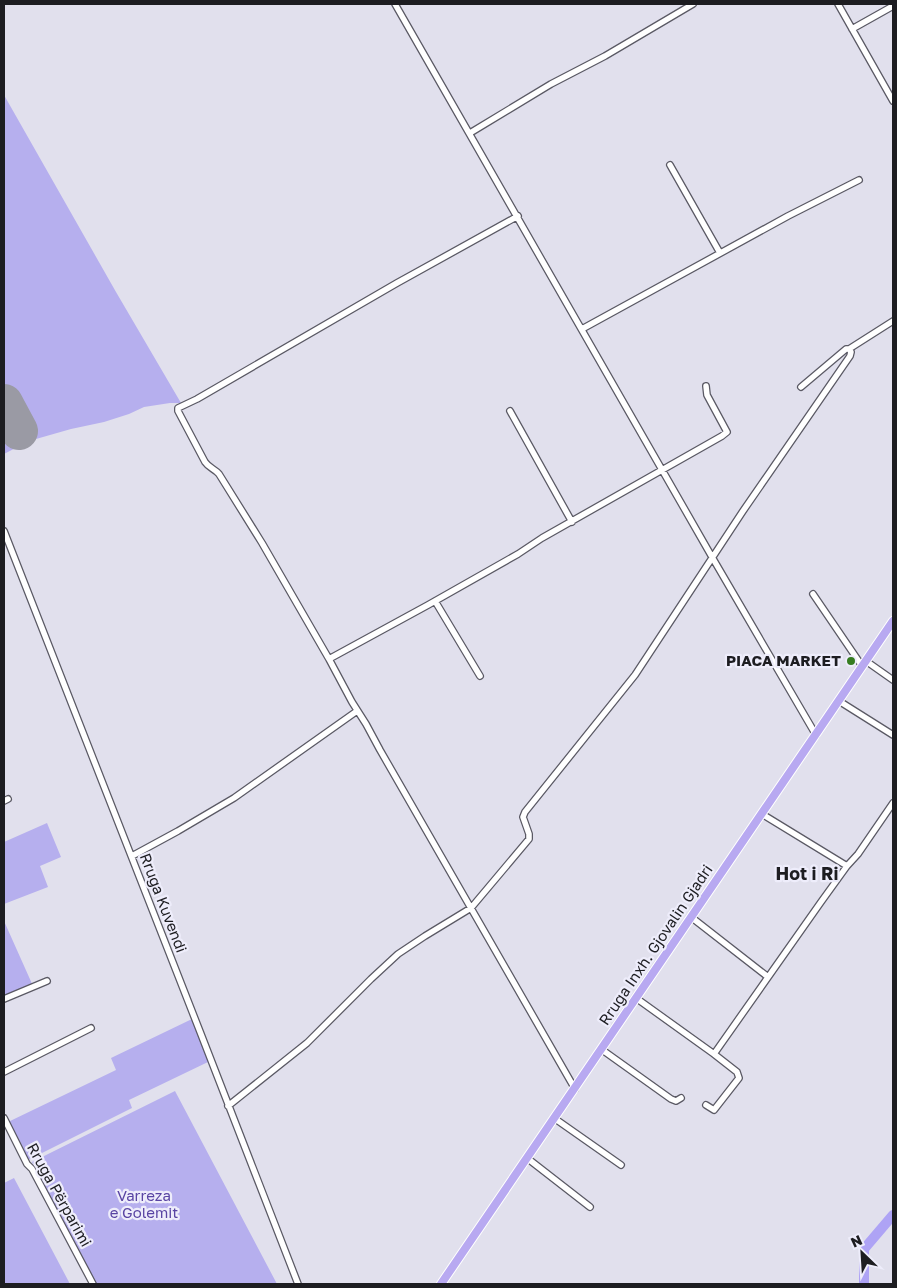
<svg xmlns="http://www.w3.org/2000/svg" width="897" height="1288" font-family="'Golos Text',sans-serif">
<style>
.green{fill:#b6afee}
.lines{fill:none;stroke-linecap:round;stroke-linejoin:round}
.river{stroke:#aea3f5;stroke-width:10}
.runway{stroke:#9a9aa4;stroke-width:38}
.minor-casing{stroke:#5a5964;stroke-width:8}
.major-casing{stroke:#fff;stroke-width:10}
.minor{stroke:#fff;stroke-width:5.5}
.major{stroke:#b8a9f1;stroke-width:8}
.poi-dot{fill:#367d21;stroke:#eeedfb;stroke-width:2}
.labels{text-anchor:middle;stroke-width:4.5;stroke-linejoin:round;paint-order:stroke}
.poi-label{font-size:15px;font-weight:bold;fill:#1d1d21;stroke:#eeedfb;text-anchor:end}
.street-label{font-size:15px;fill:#1d1d21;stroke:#eeedfb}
.park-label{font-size:15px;fill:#5944a3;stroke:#eeedfb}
.quarter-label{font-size:18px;font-weight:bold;fill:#1d1d21;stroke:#eeedfb}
</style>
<rect width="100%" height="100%" fill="#e1e0ed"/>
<path class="green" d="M 4,95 L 116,292 L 181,403 L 170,403 L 144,407 L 129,414 L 104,422 L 71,429 L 29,441 L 4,454 Z
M 47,823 L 61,857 L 40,866 L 48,887 L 4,904 L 4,842 Z
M 4,921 L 33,986 L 4,997 Z
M 192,1019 L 208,1062 L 129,1100 L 132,1108 L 28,1160 L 8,1122 L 116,1070 L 111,1058 Z
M 175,1091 L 277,1284 L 96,1284 L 32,1162 Z
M 14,1178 L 70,1284 L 4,1284 L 4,1183 Z"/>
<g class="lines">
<path class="river" d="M 864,1284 L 864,1249 L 893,1215"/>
<path class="runway" d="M 4,403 L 19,431"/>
<g class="minor-casing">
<path id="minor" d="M 395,4 L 712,557 L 816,735
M 838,4 L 893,101
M 852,29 L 893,6
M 470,133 L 551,84 L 605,56 L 693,4
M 670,165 L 720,253
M 582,329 L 788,216 L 859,180
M 849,349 L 893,321
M 510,411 L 572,522
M 4,531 C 104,781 200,1033 298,1284
M 813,594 L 862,666
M 435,601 L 480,676
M 329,659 L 262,543 L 219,474 C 215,469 209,468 205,462 L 178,411 L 178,408 L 197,399 L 397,283 L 518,216
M 866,661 L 893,680
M 839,701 L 893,735
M 4,801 L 8,799
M 762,814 L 847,866
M 132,856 L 178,831 L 234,798 L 357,711
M 691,917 L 768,977
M 636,998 L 714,1054
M 4,999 L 47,981
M 601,1049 L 671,1099 L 676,1101 L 681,1098
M 4,1072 L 91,1028
M 575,1089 L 380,750 L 366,724 L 352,702 L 329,659 L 428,605 L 518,554 L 542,538 L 722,436 L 727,432 L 707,395 L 706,386
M 706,1105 L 714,1110 L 739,1078 L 737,1072 L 714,1054 L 821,902 L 847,866 L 858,854 L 893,803
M 228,1106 L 307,1043 L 371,979 L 398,954 L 425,936 L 471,908 L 529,839 L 529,834 L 523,817 L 525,812 L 635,675 L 743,511 L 850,356 L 851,352 L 849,349 L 846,349 L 801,387
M 4,1118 L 27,1164 L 32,1169 L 93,1284
M 554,1118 L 621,1165
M 527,1158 L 590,1207"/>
</g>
<g class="major-casing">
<path id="major" d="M 441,1284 L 893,621"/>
</g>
<use href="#minor" class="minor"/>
<use href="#major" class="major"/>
</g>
<circle class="poi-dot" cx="851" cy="661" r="5"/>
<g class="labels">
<g class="poi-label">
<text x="841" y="666">PIACA MARKET</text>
</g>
<g class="street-label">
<text transform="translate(163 903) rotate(69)" y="5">Rruga Kuvendi</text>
<text transform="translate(656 945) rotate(-56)" y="5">Rruga Inxh. Gjovalin Gjadri</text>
<text transform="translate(59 1195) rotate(61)" y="5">Rruga Përparimi</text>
</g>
<g class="park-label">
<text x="144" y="1201">Varreza<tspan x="144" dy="17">e Golemit</tspan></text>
</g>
<g class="quarter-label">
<text x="807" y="880">Hot i Ri</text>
</g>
</g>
<rect width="897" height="1288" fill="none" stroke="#1d1d21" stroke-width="10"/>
<g transform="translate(862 1253) rotate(335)" stroke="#eeedfb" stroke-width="4" paint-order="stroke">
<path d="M0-4L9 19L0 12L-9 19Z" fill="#1d1d21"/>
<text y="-8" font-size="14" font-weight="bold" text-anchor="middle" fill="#1d1d21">N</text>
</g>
</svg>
